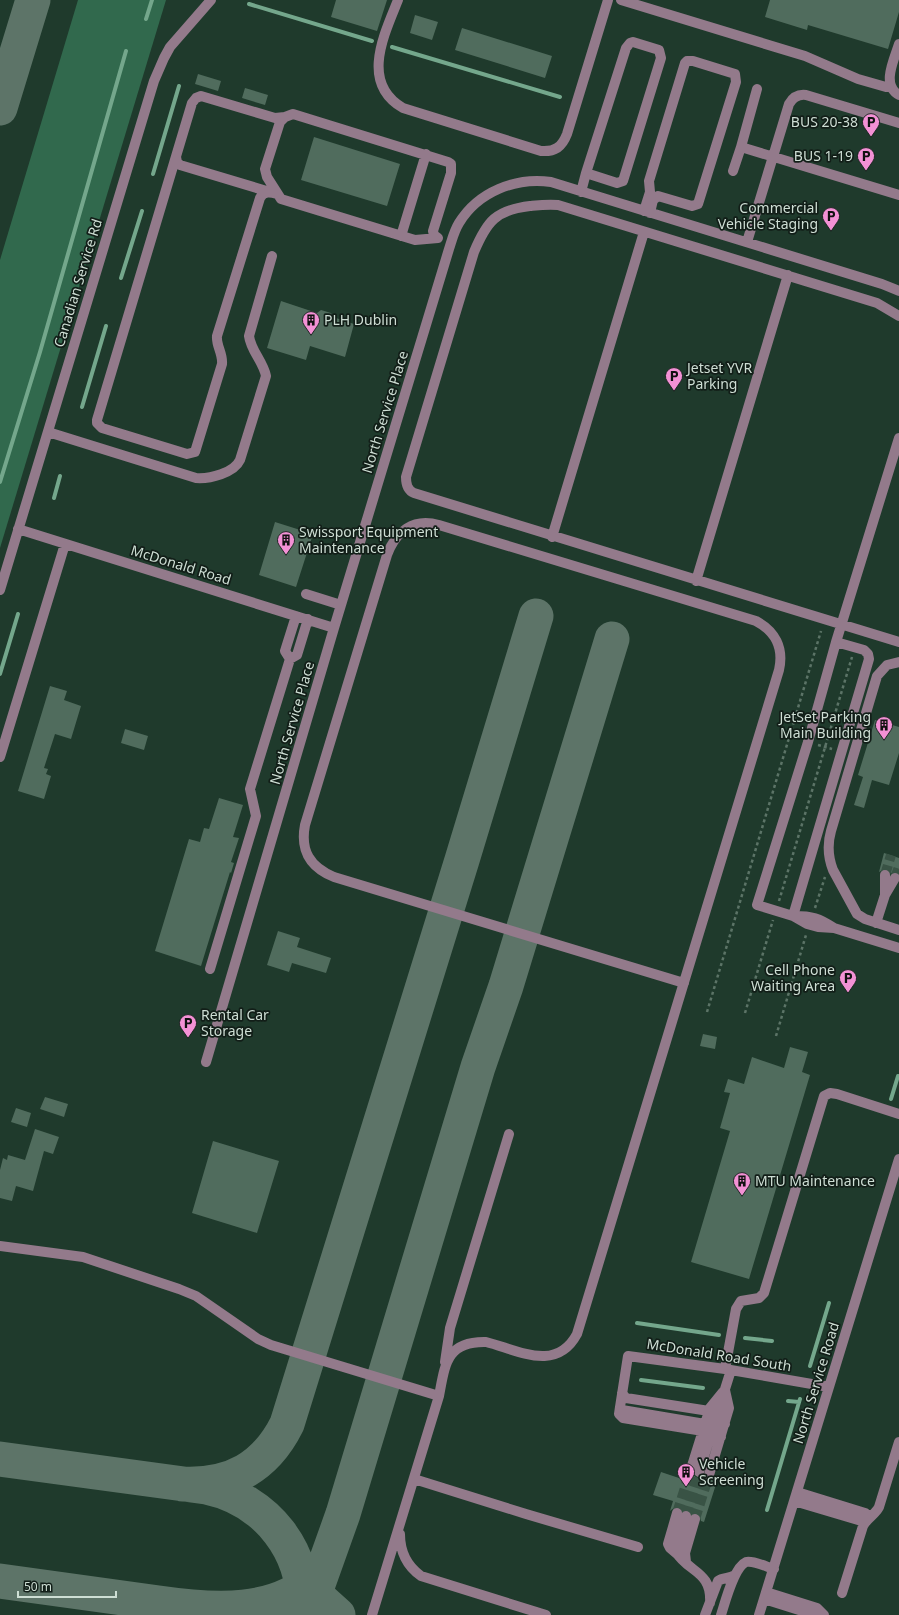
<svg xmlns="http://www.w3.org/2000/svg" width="899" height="1615" font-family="'Noto Sans',sans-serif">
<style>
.green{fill:#31694d}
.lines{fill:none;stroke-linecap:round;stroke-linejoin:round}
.stream{stroke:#74a78c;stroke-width:4}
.taxiway{stroke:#5d7468;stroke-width:35}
.building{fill:#506c5d}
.minor-tunnel{stroke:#395345;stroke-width:10;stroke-dasharray:10 5;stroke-linecap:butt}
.path{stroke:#5c7467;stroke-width:2.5;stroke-dasharray:3 3;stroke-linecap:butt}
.minor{stroke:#937a8b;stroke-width:10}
.labels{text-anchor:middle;stroke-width:3.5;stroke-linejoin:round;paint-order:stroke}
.poi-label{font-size:14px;fill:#ceded4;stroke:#121e18;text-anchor:start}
.street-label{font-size:14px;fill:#ceded4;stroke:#121e18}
</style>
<rect width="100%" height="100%" fill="#1f3a2c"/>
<path class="green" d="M 78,0 L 166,0 L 0,548 L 0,260 Z"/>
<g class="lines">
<path class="stream" d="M 249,4 L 372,41
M 146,19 L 152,0
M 392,47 L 560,97
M 153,174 L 179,86
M 121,278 L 142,211
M 82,407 L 106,326
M 0,482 L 40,352 L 126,51
M 54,498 L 60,476
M 0,674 L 18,614
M 891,1099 L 898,1076
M 637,1323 L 719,1335
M 745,1338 L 772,1341
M 810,1366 L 829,1303
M 641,1380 L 703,1388
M 788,1401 L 799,1402
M 767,1510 L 800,1399"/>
<path class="taxiway" d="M 0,108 L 33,0
M 0,1459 L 206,1487 C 267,1500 308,1552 303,1615
M 183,1484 C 231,1486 265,1468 287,1424 L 462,860 L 536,616
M 302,1575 L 318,1597 L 338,1615
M 0,1581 L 159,1603 L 181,1608
M 159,1603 C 214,1611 276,1615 316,1576
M 307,1615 L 343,1514 L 478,1067 L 506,986 L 612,639"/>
</g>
<path class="building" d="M 336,0 L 387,0 L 377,31 L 331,17 Z
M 770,0 L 899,0 L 899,12 L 888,49 L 808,25 L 807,30 L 765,17 Z
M 415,15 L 438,22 L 432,40 L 410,33 Z
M 462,28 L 552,56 L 545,78 L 455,50 Z
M 198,74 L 221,81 L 218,91 L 195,84 Z
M 245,88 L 268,95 L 265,105 L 242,98 Z
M 314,137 L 400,164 L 387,206 L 301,180 Z
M 281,301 L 317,313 L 321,310 L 331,313 L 333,317 L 354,324 L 345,357 L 310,346 L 306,360 L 267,348 Z
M 275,522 L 313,534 L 296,587 L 259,575 Z
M 50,686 L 67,691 L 64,700 L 81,706 L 71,739 L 55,734 L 44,768 L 48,769 L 46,774 L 51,776 L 44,799 L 18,791 Z
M 875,720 L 899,727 L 899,753 L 889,785 L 872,780 L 864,808 L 854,805 L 863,777 L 858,775 Z
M 125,729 L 148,736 L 144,750 L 121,743 Z
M 219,798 L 243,805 L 233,837 L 239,838 L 231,862 L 234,863 L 231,873 L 230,872 L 201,966 L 155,951 L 189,839 L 200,842 L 204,828 L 209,829 Z
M 884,853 L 899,858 L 899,873 L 895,872 L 891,873 L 889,870 L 885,869 L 879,872 Z
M 278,931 L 300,938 L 297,947 L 331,958 L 326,973 L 292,963 L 289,972 L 267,965 Z
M 703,1034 L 717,1037 L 715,1049 L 700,1046 Z
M 790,1047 L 808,1052 L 802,1072 L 810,1075 L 749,1279 L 691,1262 L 730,1131 L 720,1128 L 730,1093 L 724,1092 L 728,1079 L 744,1084 L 752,1057 L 784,1068 Z
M 45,1097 L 68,1104 L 64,1117 L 40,1109 Z
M 16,1108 L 31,1113 L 27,1127 L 11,1122 Z
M 35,1129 L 59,1137 L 53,1154 L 44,1151 L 33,1191 L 16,1186 L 12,1201 L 0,1198 L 0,1170 L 3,1158 L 7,1160 L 8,1155 L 25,1160 Z
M 213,1141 L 279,1161 L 257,1233 L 192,1213 Z
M 683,1467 L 685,1468 L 687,1474 L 693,1475 L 697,1478 L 703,1477 L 707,1481 L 710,1481 L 715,1477 L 718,1478 L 704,1522 L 701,1521 L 699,1514 L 696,1513 L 692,1514 L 688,1510 L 683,1510 L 679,1507 L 675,1507 L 670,1511 L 673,1501 L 653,1495 L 661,1472 L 679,1478 Z"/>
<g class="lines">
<path class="minor-tunnel" d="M 885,875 L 891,855
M 895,878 L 899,867
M 677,1513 L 691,1469
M 686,1516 L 699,1472
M 695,1519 L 709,1475"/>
<path class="path" d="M 782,734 L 799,739
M 818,745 L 832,749
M 779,901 L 852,657
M 815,908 L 825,877
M 707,1012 L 821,631
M 745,1013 L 773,920
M 776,1036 L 806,935"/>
<path class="minor" d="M 398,0 C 384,35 360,83 403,108 L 541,151 C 555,152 562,147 567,134 L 608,0
M 621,0 L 805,56 L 858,79 L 886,87 L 890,87
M 899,44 C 894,60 881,85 899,95
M 757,89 L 741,147 L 899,195
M 293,114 L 448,162 L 451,164 L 451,173 L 433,231 L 434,235 L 438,238 L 415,240 L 281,199 L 267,177 L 265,169 L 280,122 L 285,117 Z
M 176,157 L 177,162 L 180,165 L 270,192
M 733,171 L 741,147
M 581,192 L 586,173 L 626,48 L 630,43 L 633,42 L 659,50 L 661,58 L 623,181 L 617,183 L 586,173
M 277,194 C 270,192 264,191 260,198 L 217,336 C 216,346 223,353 222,364 L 195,452 L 187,454 L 102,428 L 97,423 L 97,420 L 192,103 L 196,98 L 201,96 L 275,118 L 285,117
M 644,211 L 650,192 L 649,181 L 685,63 L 687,61 L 693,61 L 735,74 L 736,82 L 698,204 L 692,206 L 658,196 L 653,200 L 650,213
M 401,236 L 426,154
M 747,242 L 789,104 C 793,97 798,94 806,95 L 899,123
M 899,316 L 877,303 L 558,205 C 548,204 540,205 530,206 C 496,210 487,221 474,252 L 406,477 C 406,484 407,490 414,493 L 899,642
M 48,432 L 196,478 C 210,479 234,473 240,460 L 266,376 C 263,361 251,351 249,336 L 272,256
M 18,529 L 334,628
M 552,537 L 644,232
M 696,581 L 788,275
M 0,590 L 154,81 L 164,58 L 170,47 L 211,0
M 306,594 L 341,605
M 296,616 L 285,651 L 290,659 L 297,655 L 308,619
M 836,642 L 899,438
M 899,662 L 887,665 L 877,676 L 831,831 C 827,845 828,857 833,870 L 857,914 L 865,919 L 899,930
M 0,757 L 65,544
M 885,875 L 885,895
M 793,916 L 869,659 L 868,654 L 864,650 L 836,642 L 808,742 L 757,905 L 793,916 L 807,924 L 818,927 L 834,928 L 899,948
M 794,916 C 812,916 819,918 834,928
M 876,923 L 885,895 L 895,878
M 210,969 L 256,816 L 250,789 L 290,659
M 206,1062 L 334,628 L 449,249 C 452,240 454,231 459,223 C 478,192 515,177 551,182 L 882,284 L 899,291
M 0,1246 L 83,1257 L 179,1289 L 196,1296 L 258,1339 L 271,1345 L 439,1396
M 445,1362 L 450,1328 L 509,1134
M 725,1369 L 736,1309 L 741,1301 L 759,1298 L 764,1293 L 824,1096 L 830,1093 L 837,1094 L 899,1114
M 622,1393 L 626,1398 L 709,1411 L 717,1414 L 725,1424
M 620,1407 L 619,1414 L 623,1418 L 703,1431 L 711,1434 L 718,1444
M 721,1437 L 713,1427 L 705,1424 L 622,1410 L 620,1407 L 628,1356 L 725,1369 L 829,1387
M 691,1469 L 710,1408 L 723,1392
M 699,1472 L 731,1370
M 709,1475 L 729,1408 L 725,1390
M 414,1479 L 526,1514 L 638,1547
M 797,1492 L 865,1513 L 870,1517
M 794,1501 L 865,1522
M 677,1513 L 668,1544 L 670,1548 L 677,1554
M 686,1516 L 676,1548 L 676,1552 C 689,1573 712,1571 710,1603
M 400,1534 C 400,1551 407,1566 421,1576 L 546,1615
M 686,1562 L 685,1553 L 695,1519
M 766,1592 L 817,1608 L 824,1615
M 842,1593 L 863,1526 C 867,1518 875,1515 879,1507 L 899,1442
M 764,1599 L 815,1615
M 372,1615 L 439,1396 C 445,1365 446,1341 486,1342 C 518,1350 556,1373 577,1334 L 779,670 C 784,648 775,631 756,621 L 439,525 C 413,518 396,531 387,555 L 305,825 C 300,851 310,867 334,877 L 684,983
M 705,1615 L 718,1581 C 723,1577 730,1579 735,1575
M 721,1615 C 725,1603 734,1567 746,1562 C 753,1560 767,1567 774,1569
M 759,1615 L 899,1159"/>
</g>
<defs>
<g id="parking-pin" transform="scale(0.9)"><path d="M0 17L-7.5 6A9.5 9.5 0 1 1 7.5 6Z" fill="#f391d5" stroke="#121e18"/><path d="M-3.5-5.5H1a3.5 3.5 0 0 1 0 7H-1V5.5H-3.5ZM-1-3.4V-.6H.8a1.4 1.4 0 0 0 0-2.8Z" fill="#111"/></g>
<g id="building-pin" transform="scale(0.9)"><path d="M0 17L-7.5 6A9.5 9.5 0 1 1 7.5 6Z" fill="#f391d5" stroke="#121e18"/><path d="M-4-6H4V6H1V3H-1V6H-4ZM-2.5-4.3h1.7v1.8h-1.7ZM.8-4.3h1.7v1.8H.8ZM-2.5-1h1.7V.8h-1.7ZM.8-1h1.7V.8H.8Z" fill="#111"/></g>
</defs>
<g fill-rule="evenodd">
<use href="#parking-pin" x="871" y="122"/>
<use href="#parking-pin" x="866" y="156"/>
<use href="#parking-pin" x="831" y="216"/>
<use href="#building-pin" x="311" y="320"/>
<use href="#parking-pin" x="674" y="376"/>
<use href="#building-pin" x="286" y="540"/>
<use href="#building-pin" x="884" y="725"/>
<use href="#parking-pin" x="848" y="978"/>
<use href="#parking-pin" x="188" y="1023"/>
<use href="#building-pin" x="742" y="1181"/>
<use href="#building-pin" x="686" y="1472"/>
</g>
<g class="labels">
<g class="poi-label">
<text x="858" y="127" text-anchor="end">BUS 20-38</text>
<text x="853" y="161" text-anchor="end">BUS 1-19</text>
<text x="818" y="213" text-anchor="end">Commercial<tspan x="818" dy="16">Vehicle Staging</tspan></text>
<text x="324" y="325">PLH Dublin</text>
<text x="687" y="373">Jetset YVR<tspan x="687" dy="16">Parking</tspan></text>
<text x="299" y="537">Swissport Equipment<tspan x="299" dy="16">Maintenance</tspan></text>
<text x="871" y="722" text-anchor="end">JetSet Parking<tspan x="871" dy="16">Main Building</tspan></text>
<text x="835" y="975" text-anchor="end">Cell Phone<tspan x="835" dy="16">Waiting Area</tspan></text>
<text x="201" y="1020">Rental Car<tspan x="201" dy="16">Storage</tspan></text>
<text x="755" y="1186">MTU Maintenance</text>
<text x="699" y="1469">Vehicle<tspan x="699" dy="16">Screening</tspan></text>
</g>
<g class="street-label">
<text transform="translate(78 283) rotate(-73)" y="5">Canadian Service Rd</text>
<text transform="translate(385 412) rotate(-73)" y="5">North Service Place</text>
<text transform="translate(181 565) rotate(17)" y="5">McDonald Road</text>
<text transform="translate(292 723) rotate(-74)" y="5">North Service Place</text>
<text transform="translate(719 1355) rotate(9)" y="5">McDonald Road South</text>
<text transform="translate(816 1383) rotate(-73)" y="5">North Service Road</text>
</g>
</g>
<path d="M18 1591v6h98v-6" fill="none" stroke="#ceded4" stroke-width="2"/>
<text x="24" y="1591" font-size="12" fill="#ceded4" stroke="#121e18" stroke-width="3" paint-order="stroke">50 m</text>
</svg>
